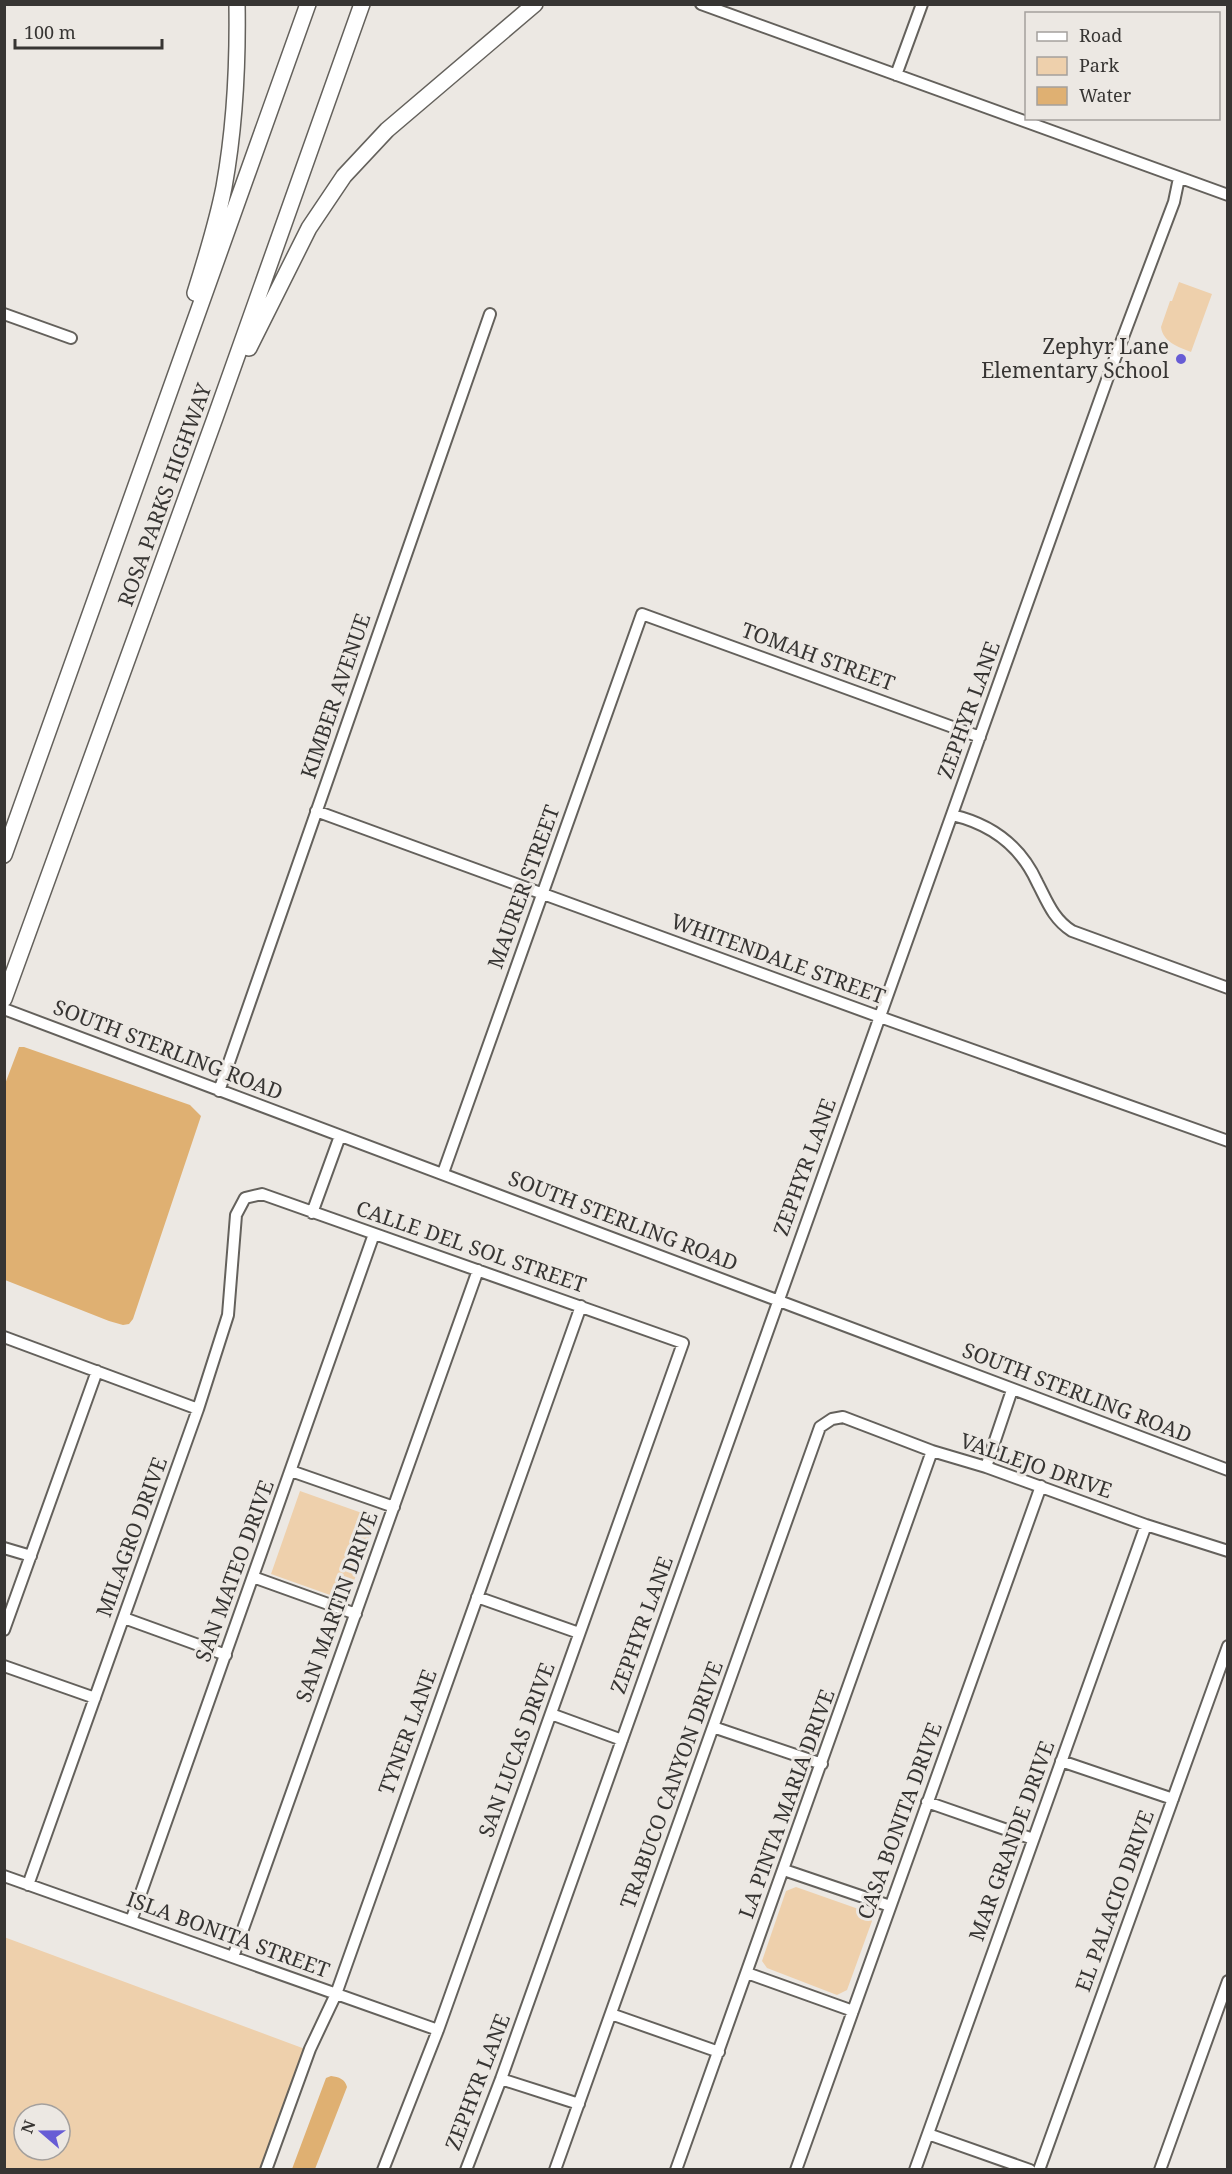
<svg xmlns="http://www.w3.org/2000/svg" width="1232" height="2174" font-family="'Noto Serif',serif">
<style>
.green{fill:#eed0ac;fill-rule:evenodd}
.water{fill:#dfb072}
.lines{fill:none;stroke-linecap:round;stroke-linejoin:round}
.minor-casing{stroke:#64615c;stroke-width:14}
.highway-casing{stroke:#64615c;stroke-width:18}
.minor{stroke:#fff;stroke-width:10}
.highway{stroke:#fff;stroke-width:15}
.poi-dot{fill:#675cd5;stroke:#ece8e3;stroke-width:2}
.labels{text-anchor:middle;stroke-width:6;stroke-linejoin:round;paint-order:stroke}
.poi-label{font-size:21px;fill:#373533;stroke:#ece8e3;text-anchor:end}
.street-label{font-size:21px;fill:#373533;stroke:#ece8e3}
</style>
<rect width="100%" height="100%" fill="#ece8e3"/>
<path class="green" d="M 1179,282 L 1212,294 L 1191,352 C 1178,347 1163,342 1161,327 L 1170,301 L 1172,301 Z
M 300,1491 L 376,1518 L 347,1601 L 271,1574 Z
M 796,1887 L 867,1912 L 872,1921 L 847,1990 L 837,1995 L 767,1968 L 762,1961 L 786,1891 Z
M 4,1937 L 305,2049 L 263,2169 L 5,2169 ZM 24,2114 L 60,2114 L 60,2150 L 24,2150 Z"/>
<path class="water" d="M 19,1047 L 24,1047 L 190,1105 L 201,1116 L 133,1319 L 129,1324 L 123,1325 L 109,1321 L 5,1280 L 5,1084 Z
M 331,2076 C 339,2077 345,2079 347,2087 L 315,2169 L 292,2169 L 326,2078 Z"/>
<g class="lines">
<g class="minor-casing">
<path id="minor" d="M 701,4 L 1228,195
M 896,75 L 922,4
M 4,314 L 71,338
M 316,811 L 880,1017 L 1228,1141
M 952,815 C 991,824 1020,845 1037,882 C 1047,901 1053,919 1072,931 L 1228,988
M 4,1009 L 1228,1470
M 219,1091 L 490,314
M 443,1173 L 642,614 L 980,737
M 312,1213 L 340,1136
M 4,1337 L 198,1409
M 986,1467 L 1012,1390
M 291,1471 L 394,1507
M 4,1548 L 31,1556
M 253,1577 L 356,1614
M 477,1597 L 579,1633
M 124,1618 L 226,1655
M 4,1630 L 97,1371
M 4,1666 L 95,1698
M 551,1714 L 622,1740
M 713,1727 L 822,1764
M 1061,1761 L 1173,1799
M 927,1802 L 1033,1839
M 784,1870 L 890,1906
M 4,1876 L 438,2030
M 28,1885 L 198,1409 L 228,1315 L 236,1215 L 245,1198 L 262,1194 L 683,1343 L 438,2030 L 383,2170
M 131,1921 L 374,1234
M 233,1957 L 478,1270
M 747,1973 L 853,2011
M 611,2014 L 719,2052
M 501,2079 L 579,2104
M 928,2134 L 1030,2170
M 266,2170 L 310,2049 L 336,1994 L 581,1306
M 466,2170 L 501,2079 L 1108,377 L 1174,202 L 1179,178
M 555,2170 L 820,1427 L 832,1419 L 843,1417 L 932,1451 L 986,1467 L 1146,1525 L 1228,1551
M 676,2170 L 932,1451
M 796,2170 L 1041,1486
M 915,2170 L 1146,1525
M 1039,2170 L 1228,1646
M 1160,2170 L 1228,1981"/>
</g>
<g class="highway-casing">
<path id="highway" d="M 195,293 C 206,258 217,223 224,187 C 235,126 238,66 237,4
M 249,348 L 309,228 L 344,176 L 387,130 L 535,4
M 4,855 L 308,4
M 4,999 L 215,418 L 362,4"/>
</g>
<use href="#minor" class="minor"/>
<use href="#highway" class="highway"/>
</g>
<circle class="poi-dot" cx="1181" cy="359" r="6"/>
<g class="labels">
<g class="poi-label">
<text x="1169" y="354">Zephyr Lane<tspan x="1169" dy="24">Elementary School</tspan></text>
</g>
<g class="street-label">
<text transform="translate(165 495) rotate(-70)" y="7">ROSA PARKS HIGHWAY</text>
<text transform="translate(818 657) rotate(20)" y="7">TOMAH STREET</text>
<text transform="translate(336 696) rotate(-71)" y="7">KIMBER AVENUE</text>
<text transform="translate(969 710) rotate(-70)" y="7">ZEPHYR LANE</text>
<text transform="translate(524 887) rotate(-70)" y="7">MAURER STREET</text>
<text transform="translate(778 959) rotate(20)" y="7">WHITENDALE STREET</text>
<text transform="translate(168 1050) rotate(21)" y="7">SOUTH STERLING ROAD</text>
<text transform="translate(805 1167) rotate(-70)" y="7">ZEPHYR LANE</text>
<text transform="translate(623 1221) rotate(21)" y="7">SOUTH STERLING ROAD</text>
<text transform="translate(471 1247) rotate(19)" y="7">CALLE DEL SOL STREET</text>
<text transform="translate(1077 1393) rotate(21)" y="7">SOUTH STERLING ROAD</text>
<text transform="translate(1036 1466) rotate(19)" y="7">VALLEJO DRIVE</text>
<text transform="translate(132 1537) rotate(-70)" y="7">MILAGRO DRIVE</text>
<text transform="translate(235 1571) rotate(-70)" y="7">SAN MATEO DRIVE</text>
<text transform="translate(337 1607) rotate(-70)" y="7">SAN MARTIN DRIVE</text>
<text transform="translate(642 1625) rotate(-70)" y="7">ZEPHYR LANE</text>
<text transform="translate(408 1732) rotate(-70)" y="7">TYNER LANE</text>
<text transform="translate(517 1750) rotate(-70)" y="7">SAN LUCAS DRIVE</text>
<text transform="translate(672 1785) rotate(-70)" y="7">TRABUCO CANYON DRIVE</text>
<text transform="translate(787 1804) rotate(-70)" y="7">LA PINTA MARIA DRIVE</text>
<text transform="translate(900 1821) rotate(-70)" y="7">CASA BONITA DRIVE</text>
<text transform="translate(1012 1841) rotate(-70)" y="7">MAR GRANDE DRIVE</text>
<text transform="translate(1115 1901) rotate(-70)" y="7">EL PALACIO DRIVE</text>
<text transform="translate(228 1935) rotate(20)" y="7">ISLA BONITA STREET</text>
<text transform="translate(478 2082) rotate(-69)" y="7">ZEPHYR LANE</text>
</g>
</g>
<rect width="1232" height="2174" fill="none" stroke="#373533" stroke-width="12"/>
<rect x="1025" y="12" width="195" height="108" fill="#ece8e3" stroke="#a4a09d" stroke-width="1.5"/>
<rect x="1037" y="32" width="30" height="9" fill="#ffffff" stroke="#a4a09d" stroke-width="1.5"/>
<text x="1079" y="42" font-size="18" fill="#373533">Road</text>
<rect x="1037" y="57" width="30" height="18" fill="#eed0ac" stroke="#a4a09d" stroke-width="1.5"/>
<text x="1079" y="72" font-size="18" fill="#373533">Park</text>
<rect x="1037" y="87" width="30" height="18" fill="#dfb072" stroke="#a4a09d" stroke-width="1.5"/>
<text x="1079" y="102" font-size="18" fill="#373533">Water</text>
<g transform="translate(42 2132) rotate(290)"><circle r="28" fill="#ece8e3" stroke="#a4a09d" stroke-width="1.5"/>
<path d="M0-4.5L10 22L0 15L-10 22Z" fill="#675cd5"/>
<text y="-9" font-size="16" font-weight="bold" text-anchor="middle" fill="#373533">N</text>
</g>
<path d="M15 39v9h147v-9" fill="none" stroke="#373533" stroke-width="3"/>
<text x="24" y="39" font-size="18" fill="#373533" stroke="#ece8e3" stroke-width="4.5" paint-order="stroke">100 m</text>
</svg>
